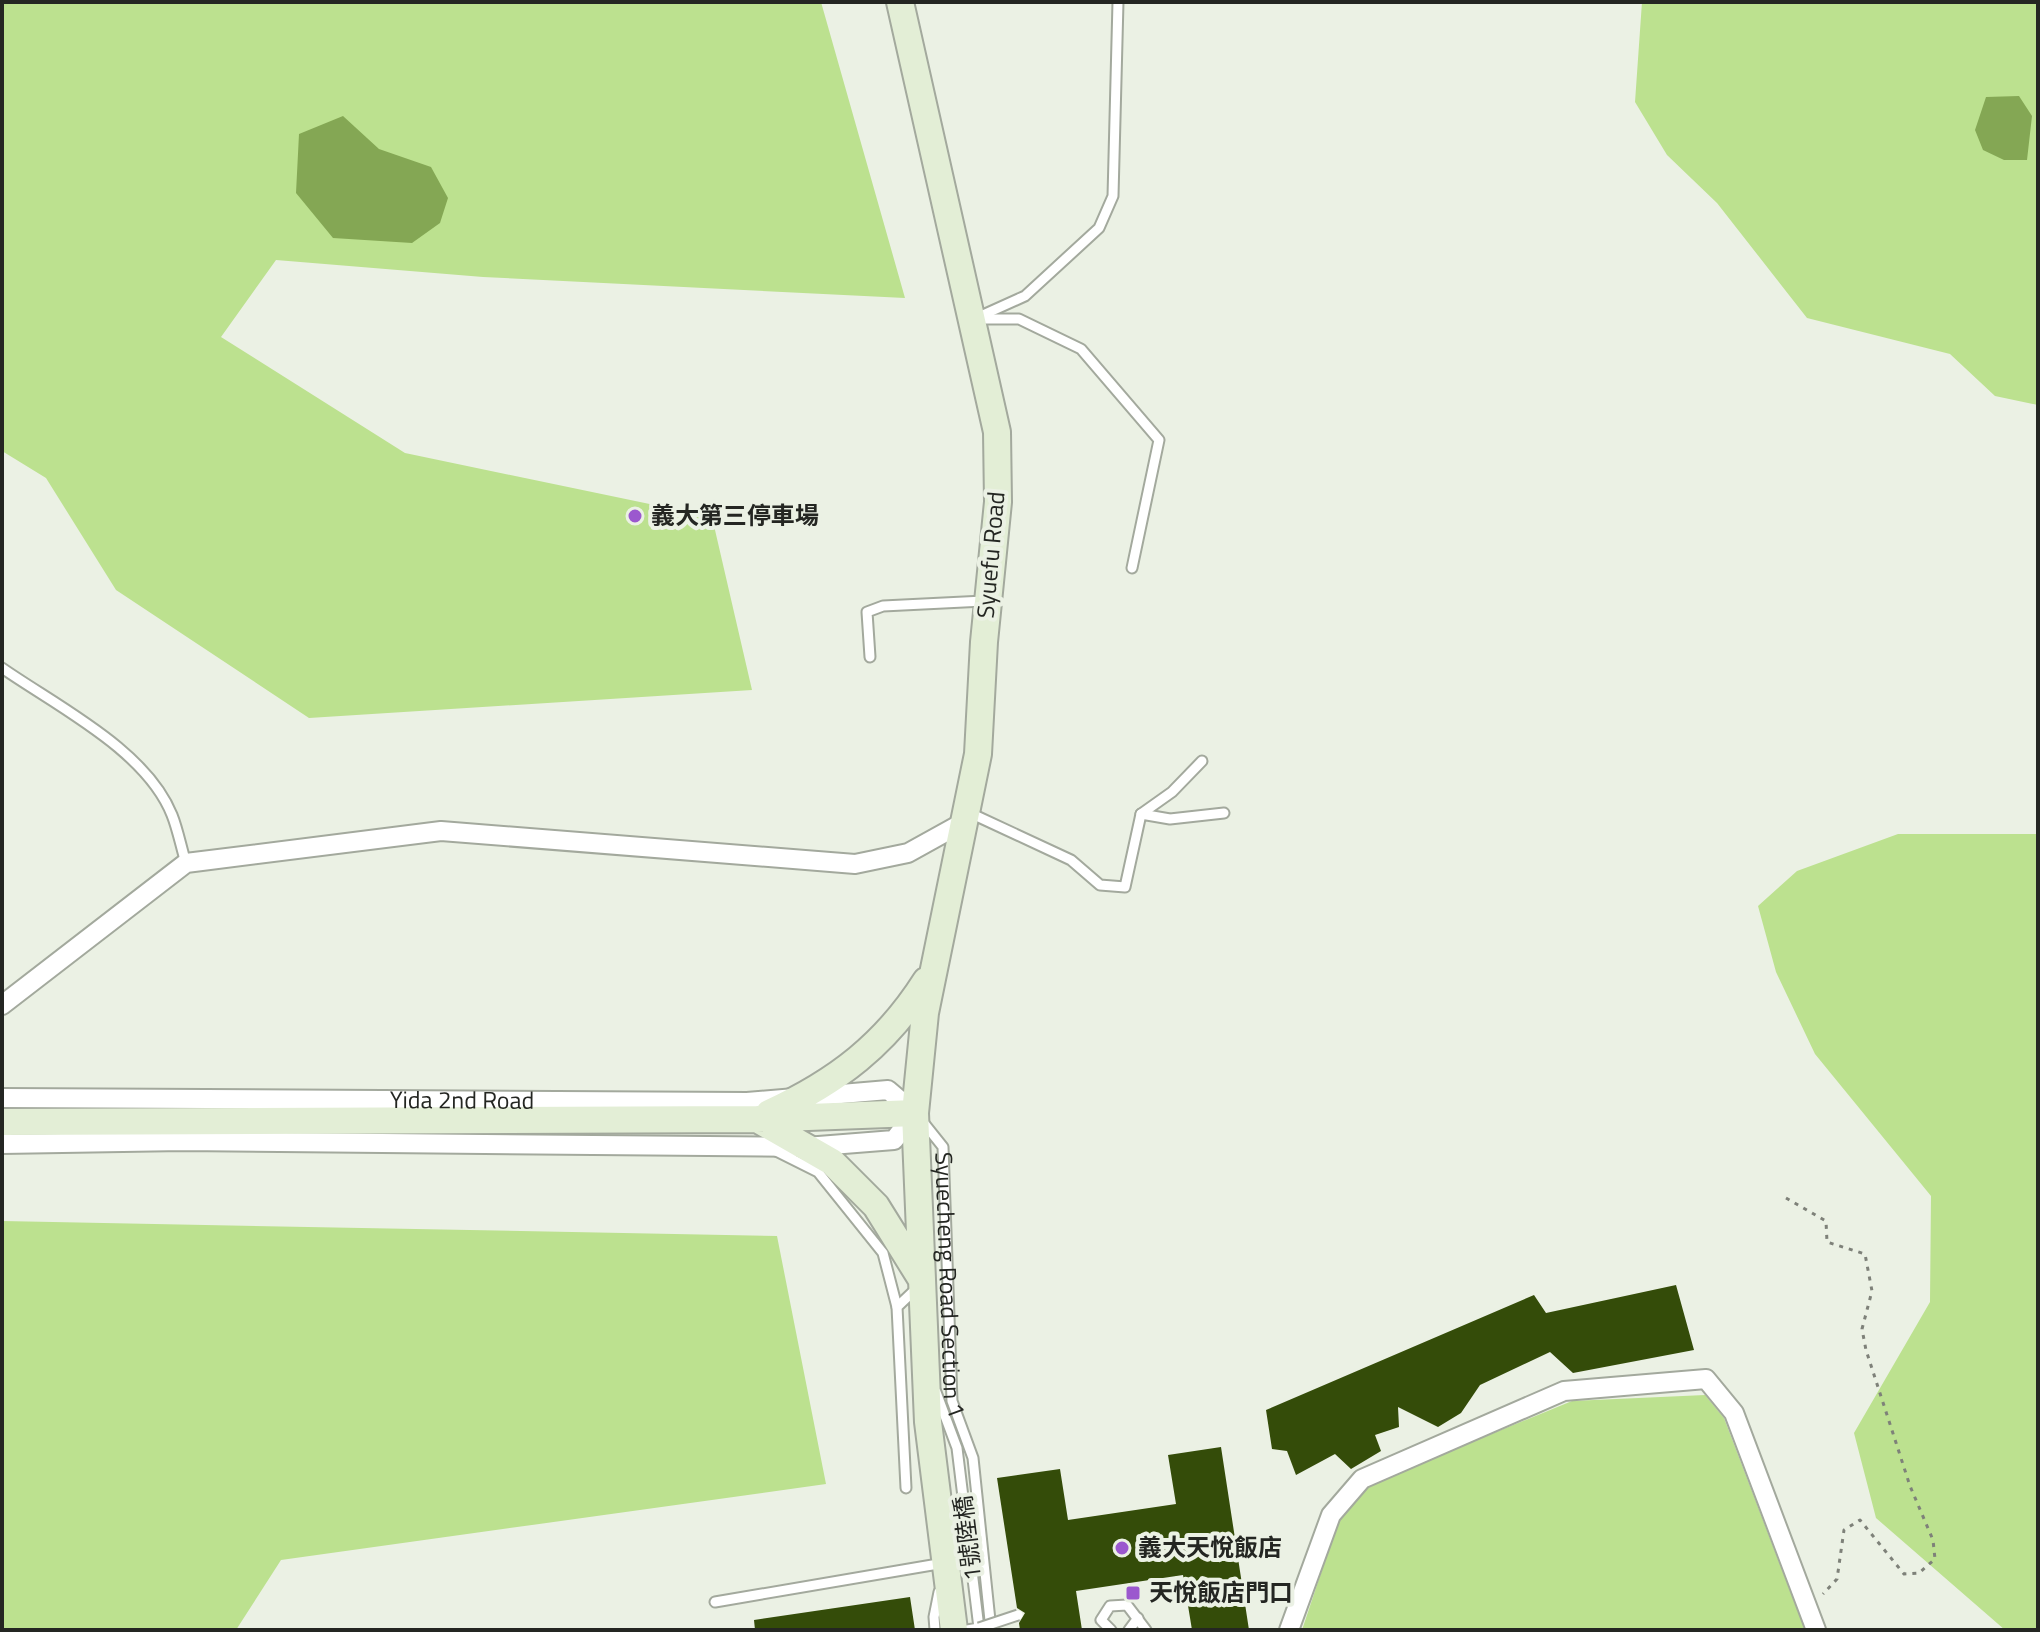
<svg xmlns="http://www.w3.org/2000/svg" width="2040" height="1632" font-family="'Titillium Web','Noto Sans TC',sans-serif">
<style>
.green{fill:#bce18f}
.water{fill:#84a754}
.building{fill:#344c09}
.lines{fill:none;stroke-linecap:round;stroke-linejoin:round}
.lane-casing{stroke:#a3a99d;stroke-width:13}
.street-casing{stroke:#a3a99d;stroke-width:22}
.secondary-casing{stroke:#a3a99d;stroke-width:30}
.path{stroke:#7e8179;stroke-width:3;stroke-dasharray:4 6;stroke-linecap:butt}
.lane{stroke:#fff;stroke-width:9}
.street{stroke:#fff;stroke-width:18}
.secondary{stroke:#e3eed6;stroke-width:26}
.lane-bridge-casing{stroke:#a3a99d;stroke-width:13;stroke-linecap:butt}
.lane-bridge{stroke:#fff;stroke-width:9}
.poi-dot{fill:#9b58ce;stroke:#ebf1e4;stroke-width:3}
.labels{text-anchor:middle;stroke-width:8;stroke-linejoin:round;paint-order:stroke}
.poi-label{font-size:24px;font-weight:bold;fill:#242622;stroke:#ebf1e4;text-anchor:start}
.street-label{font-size:24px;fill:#242622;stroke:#ebf1e4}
</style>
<rect width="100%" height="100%" fill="#ebf1e4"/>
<path class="green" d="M 2,2 L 821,2 L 905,298 L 483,277 L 276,260 L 221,337 L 405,453 L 712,517 L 752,690 L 309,718 L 116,590 L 46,478 L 2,451 Z
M 1642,2 L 2038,2 L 2038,405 L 1995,396 L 1950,354 L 1807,318 L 1717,203 L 1667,155 L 1635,102 Z
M 1898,834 L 2038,834 L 2038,1630 L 2005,1630 L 1876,1518 L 1854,1433 L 1930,1302 L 1931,1196 L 1815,1054 L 1776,972 L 1758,906 L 1797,871 Z
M 2,1221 L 777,1236 L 826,1484 L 281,1560 L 236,1630 L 2,1630 Z
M 1705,1395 L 1724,1418 L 1805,1630 L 1302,1630 L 1339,1519 L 1367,1485 L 1572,1401 Z"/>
<path class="water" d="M 2019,96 L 2032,116 L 2027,160 L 2004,160 L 1983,150 L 1975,130 L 1986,97 Z
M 343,116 L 379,149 L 431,167 L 448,198 L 440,223 L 412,243 L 333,238 L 296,193 L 299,134 Z"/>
<path class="building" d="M 1676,1285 L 1694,1350 L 1573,1373 L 1550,1352 L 1480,1385 L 1461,1413 L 1438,1427 L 1398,1407 L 1399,1427 L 1375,1435 L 1381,1451 L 1351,1469 L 1335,1454 L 1296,1475 L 1287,1451 L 1272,1449 L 1266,1410 L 1534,1295 L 1546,1313 Z
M 1221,1447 L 1249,1630 L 1192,1630 L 1183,1575 L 1076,1591 L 1082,1630 L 1020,1630 L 1019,1623 L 1025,1613 L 1017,1608 L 997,1478 L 1060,1469 L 1068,1520 L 1176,1504 L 1168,1455 Z
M 910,1597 L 915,1630 L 755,1630 L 754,1620 Z"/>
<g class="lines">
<g class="lane-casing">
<g id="lane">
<path d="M 974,319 L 1025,296 L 1099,228 L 1113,196 L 1118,2"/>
<path d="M 977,319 L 1019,319 L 1081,349 L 1159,440 L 1132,568"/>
<path d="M 870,657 L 867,612 L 883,606 L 984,601"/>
<path d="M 2,668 C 58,707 146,750 172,815 C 178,830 181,847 186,863"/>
<path d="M 970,813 L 1071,860 L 1100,885 L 1125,887 L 1141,814 L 1170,819 L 1224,813"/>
<path d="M 1141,814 L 1172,792 L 1202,761"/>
<path id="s1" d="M 923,1122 L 943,1147 L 952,1401 L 973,1458 L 991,1630"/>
<path d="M 774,1150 L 818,1172 L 883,1253 L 897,1307"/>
<path d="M 936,1392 L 957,1448 L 979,1628 L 967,1630"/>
<path d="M 906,1488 L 897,1307 L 918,1287"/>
<path d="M 715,1602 L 944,1563"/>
<path d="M 935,1630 L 934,1617 L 939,1592"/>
<path d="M 1111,1630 L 1101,1620 L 1110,1606 L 1127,1605 L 1146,1630"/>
<path d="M 1129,1630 L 1138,1618"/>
</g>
</g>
<g class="street-casing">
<g id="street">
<path d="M 2,1005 L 186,863 L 441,831 L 855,864 L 908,853 L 964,822"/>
<path id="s2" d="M 2,1098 L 747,1102 L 888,1090 L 915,1113 L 894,1140 L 806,1147 L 183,1141 L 2,1144"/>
<path d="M 1289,1630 L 1331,1515 L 1362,1479 L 1564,1391 L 1706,1379 L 1734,1413 L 1816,1630"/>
</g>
</g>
<g class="secondary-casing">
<path id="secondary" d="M 900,2 L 997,432 L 998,502 L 984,642 L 978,754 L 925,1013 L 915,1113 L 928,1422 L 954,1630
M 769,1113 C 837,1082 886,1044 926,981
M 757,1119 L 832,1162 L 876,1206 L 922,1280
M 2,1122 L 757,1119 L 915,1113"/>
</g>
<path class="path" d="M 1786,1198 L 1826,1221 L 1827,1242 L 1865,1254 L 1872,1291 L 1862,1329 L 1866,1350 L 1910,1486 L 1933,1540 L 1935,1559 L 1919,1573 L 1904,1574 L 1860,1520 L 1844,1530 L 1837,1579 L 1823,1594"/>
<use href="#lane" class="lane"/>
<use href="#street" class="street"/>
<use href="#secondary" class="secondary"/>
<g class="lane-bridge-casing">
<path id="lane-bridge" d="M 979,1628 L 1018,1615"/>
</g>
<use href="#lane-bridge" class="lane-bridge"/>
</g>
<g class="poi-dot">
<circle cx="635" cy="516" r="8"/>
<circle cx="1122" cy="1548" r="8"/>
<rect x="1125" y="1585" width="16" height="16" rx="4"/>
</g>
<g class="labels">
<g class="poi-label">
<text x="651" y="524">義大第三停車場</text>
<text x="1138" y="1556">義大天悅飯店</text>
<text x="1149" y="1601">天悅飯店門口</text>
</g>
<g class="street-label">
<text transform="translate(991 555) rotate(-85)" y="8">Syuefu Road</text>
<text dy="8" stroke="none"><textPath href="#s2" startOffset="460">Yida 2nd Road</textPath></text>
<text dy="8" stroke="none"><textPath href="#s1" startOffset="170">Syuecheng Road Section 1</textPath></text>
<text transform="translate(968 1538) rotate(-97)" y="8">1號陸橋</text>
</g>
</g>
<rect width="2040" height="1632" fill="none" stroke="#242622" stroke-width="8"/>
</svg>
